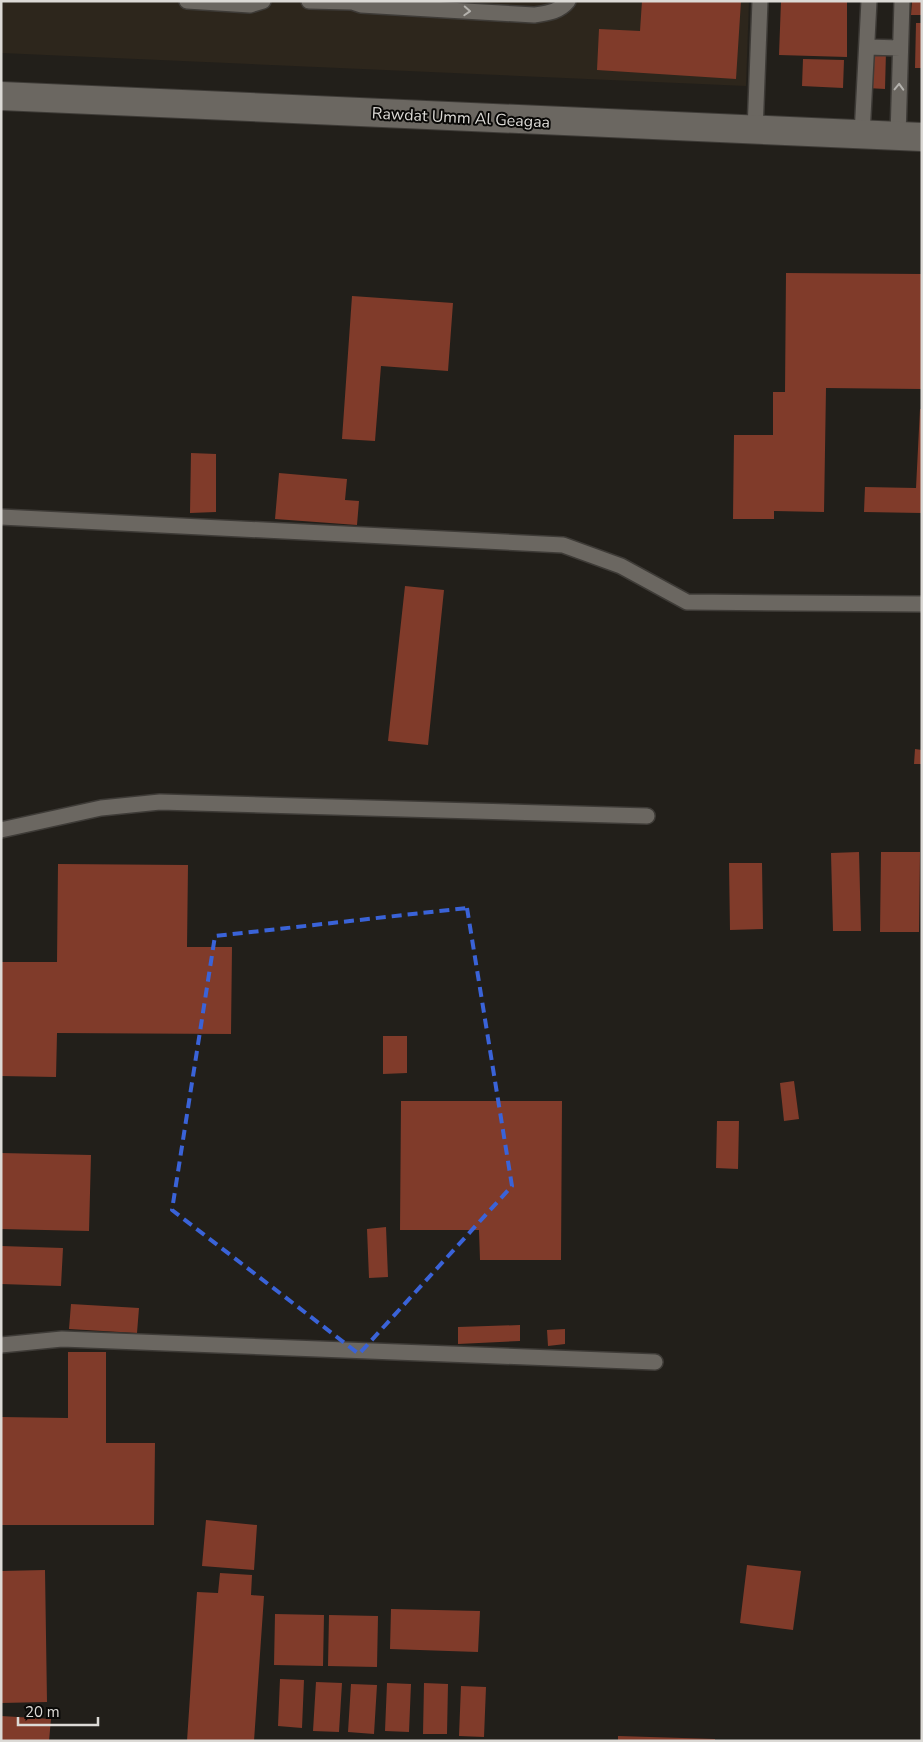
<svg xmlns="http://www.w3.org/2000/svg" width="923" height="1742" font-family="'Nunito Sans',sans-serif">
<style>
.built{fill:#2d261c}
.building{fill:#803b2a}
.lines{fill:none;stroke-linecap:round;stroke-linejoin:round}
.service-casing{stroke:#3e3b37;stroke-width:18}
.minor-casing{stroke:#3e3b37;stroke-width:30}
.service{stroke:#6b6761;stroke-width:15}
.minor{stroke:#6b6761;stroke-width:28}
.oneway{stroke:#b4b2ad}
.marked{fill:none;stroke:#3a63d8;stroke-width:4;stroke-dasharray:10 6;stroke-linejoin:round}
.labels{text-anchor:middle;stroke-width:4;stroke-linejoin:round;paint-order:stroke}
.street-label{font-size:16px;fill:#dcdad6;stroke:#0a0907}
</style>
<rect width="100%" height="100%" fill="#221f1a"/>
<path class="built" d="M 1,1 L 749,1 L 746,86 L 1,53 Z"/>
<path class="building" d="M 642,1 L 741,1 L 736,79 L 597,70 L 599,29 L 640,31 Z
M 781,1 L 847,1 L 847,57 L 779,55 Z
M 912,1 L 922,1 L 922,15 L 911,15 Z
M 916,23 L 922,23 L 922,68 L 915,68 Z
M 869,51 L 886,51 L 885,89 L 867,88 Z
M 803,59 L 844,60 L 843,88 L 802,86 Z
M 786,273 L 922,274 L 921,389 L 826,388 L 824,512 L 774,511 L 774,519 L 733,519 L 734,435 L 773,435 L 773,392 L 785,392 Z
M 352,296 L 453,303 L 448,371 L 381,366 L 375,441 L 342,439 Z
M 920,409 L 922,409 L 922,513 L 864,512 L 865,487 L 916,488 Z
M 191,453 L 216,454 L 216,512 L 190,513 Z
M 279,473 L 347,479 L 345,500 L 359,501 L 357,525 L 275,519 Z
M 405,586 L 444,590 L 428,745 L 388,741 Z
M 915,749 L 922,750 L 922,764 L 914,764 Z
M 859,852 L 861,931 L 833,931 L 831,853 Z
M 881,852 L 920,852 L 919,932 L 880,932 Z
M 729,863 L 762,863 L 763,929 L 730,930 Z
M 58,864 L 188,865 L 187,947 L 232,947 L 231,1034 L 57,1033 L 56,1077 L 1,1076 L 1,962 L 57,962 Z
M 383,1036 L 407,1036 L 407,1073 L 383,1074 Z
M 794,1081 L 799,1119 L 784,1121 L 780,1083 Z
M 401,1101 L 562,1101 L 561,1260 L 480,1260 L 479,1230 L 400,1230 Z
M 717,1121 L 739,1121 L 738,1169 L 716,1168 Z
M 1,1153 L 91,1155 L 89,1231 L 1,1229 Z
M 386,1227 L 388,1277 L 369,1278 L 367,1229 Z
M 1,1246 L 63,1248 L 61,1286 L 1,1284 Z
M 71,1304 L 139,1308 L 137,1333 L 69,1329 Z
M 520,1325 L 520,1341 L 458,1344 L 458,1327 Z
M 565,1329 L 565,1344 L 548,1346 L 547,1330 Z
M 68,1352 L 106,1352 L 106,1443 L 155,1443 L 154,1525 L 1,1525 L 1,1417 L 68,1418 Z
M 206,1520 L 257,1525 L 254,1570 L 202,1566 Z
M 747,1565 L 801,1571 L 793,1630 L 740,1623 Z
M 45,1570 L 47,1702 L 1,1703 L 1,1571 Z
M 220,1573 L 252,1575 L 251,1595 L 264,1596 L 254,1741 L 187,1741 L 197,1592 L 218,1593 Z
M 391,1609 L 480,1611 L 478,1652 L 390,1649 Z
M 275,1614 L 324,1615 L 323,1666 L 274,1665 Z
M 329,1615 L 378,1616 L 377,1667 L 328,1666 Z
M 280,1679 L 304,1680 L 302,1728 L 278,1726 Z
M 316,1682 L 342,1683 L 339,1732 L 313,1731 Z
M 387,1683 L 411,1684 L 409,1732 L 385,1731 Z
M 424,1683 L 448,1684 L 447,1734 L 423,1734 Z
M 351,1684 L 377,1685 L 374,1734 L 348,1732 Z
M 461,1686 L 486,1687 L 484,1737 L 459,1736 Z
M 1,1716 L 51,1719 L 49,1741 L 1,1741 Z
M 618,1736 L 715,1739 L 715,1741 L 618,1741 Z"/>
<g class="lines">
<g class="service-casing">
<path id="service" d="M 187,1 L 250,5 L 263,1
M 309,1 L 351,2
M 349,1 L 361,5 L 534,15 C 547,13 559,12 568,1
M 867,47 L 900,48
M 755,131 L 760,1
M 862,135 L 869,1
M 898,136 L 902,1
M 1,517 L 563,545 L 621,566 L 687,602 L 922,604
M 1,830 L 101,808 L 160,802 L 647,816
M 1,1345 L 62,1339 L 655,1362"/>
</g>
<g class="minor-casing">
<path id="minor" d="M 1,96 L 922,137"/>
</g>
<use href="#service" class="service"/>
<use href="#minor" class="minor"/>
</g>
<defs><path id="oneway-chevron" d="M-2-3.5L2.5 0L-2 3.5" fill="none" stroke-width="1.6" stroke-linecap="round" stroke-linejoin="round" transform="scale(1.25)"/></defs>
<g class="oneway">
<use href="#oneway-chevron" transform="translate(467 11) rotate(3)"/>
<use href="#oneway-chevron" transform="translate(899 87) rotate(-88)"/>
</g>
<path class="marked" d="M 467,908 L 512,1186 L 359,1354 L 172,1210 L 215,936 Z"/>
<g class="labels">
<g class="street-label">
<text transform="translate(461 117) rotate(3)" y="6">Rawdat Umm Al Geagaa</text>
</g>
</g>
<rect width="923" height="1742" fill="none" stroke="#dcdad6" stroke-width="5"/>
<path d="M18 1717v8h80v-8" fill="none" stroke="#dcdad6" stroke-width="2.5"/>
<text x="25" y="1717" font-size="15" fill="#dcdad6" stroke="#0a0907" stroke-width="4" paint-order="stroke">20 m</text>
</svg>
